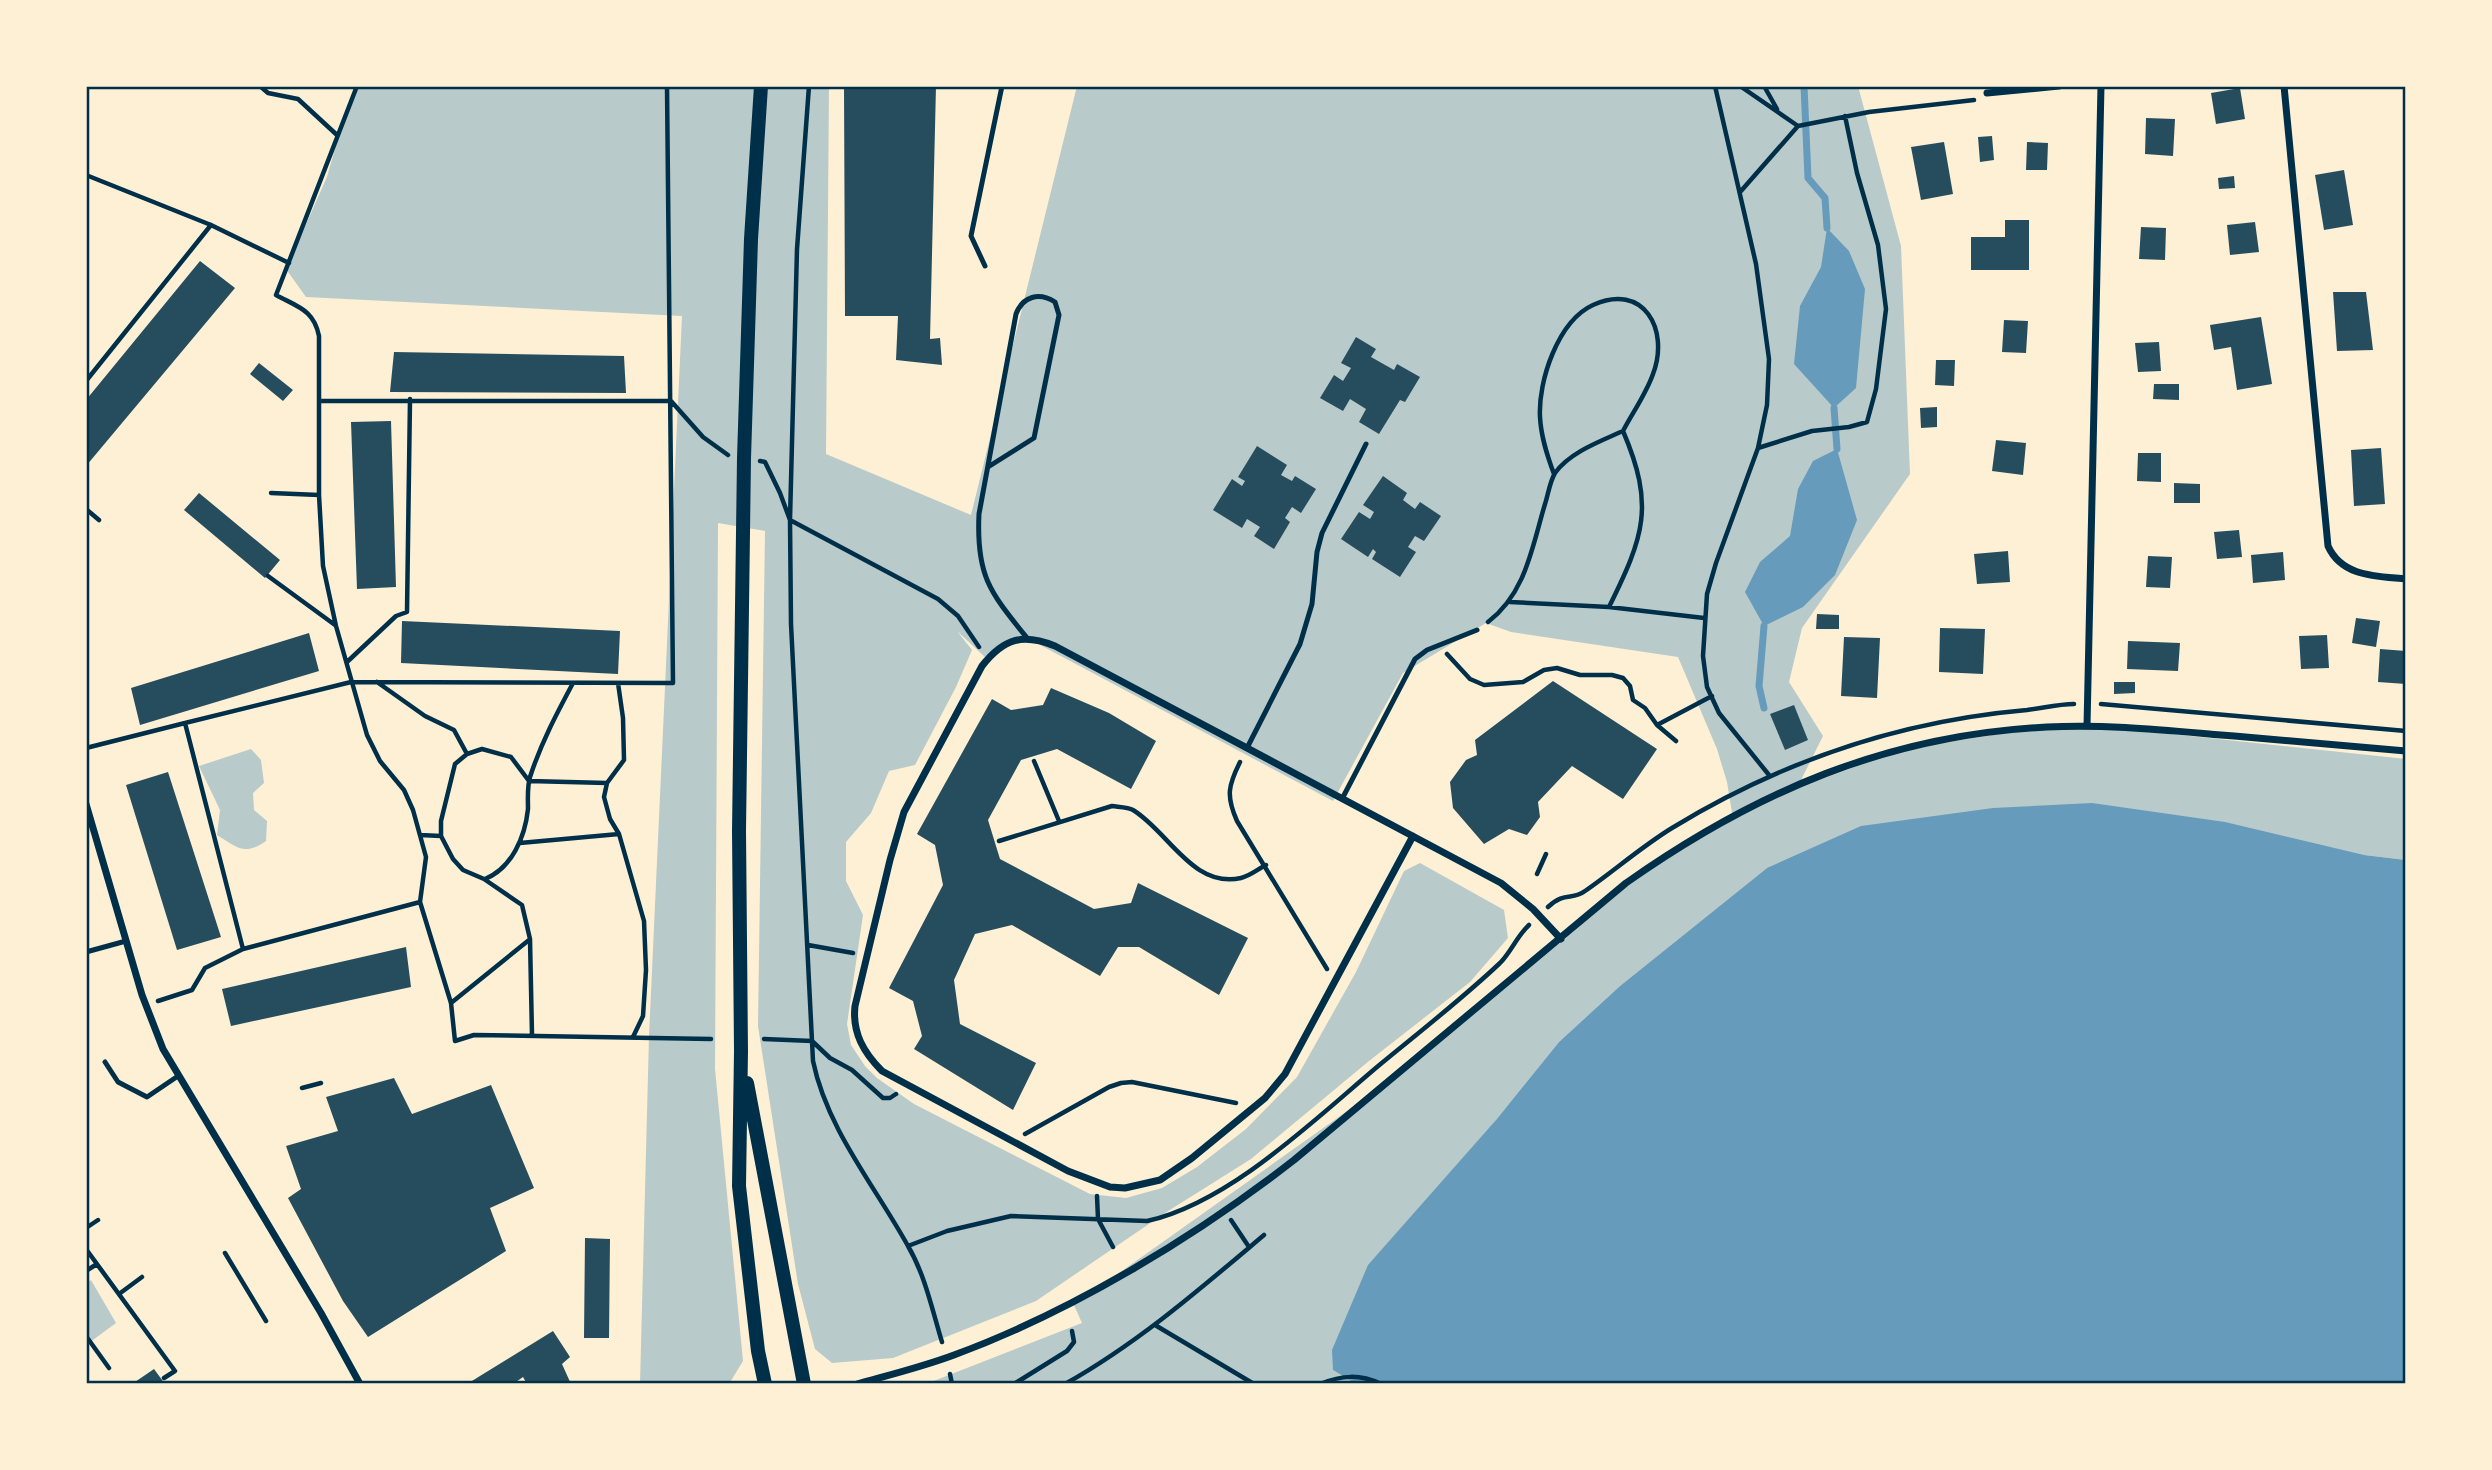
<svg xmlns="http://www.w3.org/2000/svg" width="2492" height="1470" font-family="'Archivo Narrow',sans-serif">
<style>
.green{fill:#b9caca}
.water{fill:#669bbc}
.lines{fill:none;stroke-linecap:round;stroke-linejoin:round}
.stream{stroke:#669bbc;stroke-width:7}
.building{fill:#264d5e}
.path{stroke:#003049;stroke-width:4.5}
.service{stroke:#003049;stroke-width:5}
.minor{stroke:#003049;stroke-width:7}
.secondary{stroke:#003049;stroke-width:14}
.neatline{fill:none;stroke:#003049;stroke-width:2.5}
</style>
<rect width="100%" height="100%" fill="#fdf0d5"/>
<path class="green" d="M 356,86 L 829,86 L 826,454 L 971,515 L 1077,86 L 1858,86 L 1901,246 L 1910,474 L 1802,628 L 1789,682 L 1823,736 L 1797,788 L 1904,749 L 2006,733 L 2087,725 L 2406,759 L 2406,860 L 2364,855 L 1767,868 L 1620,986 L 1559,1042 L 1496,1120 L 1333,1370 L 1356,1384 L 926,1384 L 1082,1323 L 1073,1303 L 1105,1283 L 1381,1087 L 1565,939 L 1652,864 L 1733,819 L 1727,782 L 1717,749 L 1678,657 L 1511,632 L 1486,623 L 1403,673 L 1333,801 L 1027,638 L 985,657 L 957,631 L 972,650 L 956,687 L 915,765 L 889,771 L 871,813 L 846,842 L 846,881 L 863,915 L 847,1024 L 851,1045 L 865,1066 L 877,1078 L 914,1104 L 1090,1194 L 1126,1198 L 1162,1188 L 1197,1167 L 1246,1129 L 1297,1077 L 1356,972 L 1404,871 L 1420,863 L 1504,910 L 1508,938 L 1470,982 L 1369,1061 L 1251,1159 L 1165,1213 L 1036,1301 L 893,1358 L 832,1363 L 815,1349 L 798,1284 L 758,1026 L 765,531 L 718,523 L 715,1069 L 743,1361 L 729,1384 L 640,1384 L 649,1036 L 682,316 L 306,297 L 286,269 L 327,177 L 340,131 Z
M 251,749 L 261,760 L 264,783 L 253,793 L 254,810 L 267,821 L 266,841 C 244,856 238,848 217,835 L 220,810 L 199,766 Z
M 91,1280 L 116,1323 L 86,1345 L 86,1284 Z"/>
<path class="water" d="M 1827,228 L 1849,251 L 1865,289 L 1856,388 L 1834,408 L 1794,364 L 1800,306 L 1821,267 Z
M 1837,449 L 1857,520 L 1835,575 L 1803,607 L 1764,626 L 1745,592 L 1760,562 L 1790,536 L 1798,489 L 1813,461 Z
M 2092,803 L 2225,822 L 2364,855 L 2406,860 L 2406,1384 L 1356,1384 L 1333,1370 L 1332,1350 L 1368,1265 L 1496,1120 L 1559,1042 L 1620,986 L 1767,868 L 1861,826 L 1993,808 Z"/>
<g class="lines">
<path class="stream" d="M 1804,86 L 1808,178 L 1825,198 L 1827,228
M 1834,408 L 1837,449
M 1764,708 L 1759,686 L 1764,626"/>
</g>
<path class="building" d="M 844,86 L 936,86 L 930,339 L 940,338 L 942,365 L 896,360 L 898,316 L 845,316 Z
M 2240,88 L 2245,119 L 2216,124 L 2211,93 Z
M 2146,118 L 2175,119 L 2173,156 L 2145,154 Z
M 1992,136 L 1994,160 L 1980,162 L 1978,137 Z
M 1944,142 L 1953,194 L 1921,200 L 1911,147 Z
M 2027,142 L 2048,143 L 2047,170 L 2026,170 Z
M 2344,170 L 2353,225 L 2324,230 L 2315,175 Z
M 2234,176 L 2235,188 L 2219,189 L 2218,178 Z
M 2005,220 L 2029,220 L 2029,270 L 1971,270 L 1971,237 L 2005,237 Z
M 2255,222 L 2259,252 L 2230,255 L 2227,225 Z
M 2141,227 L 2166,228 L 2165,260 L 2139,259 Z
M 200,261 L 235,288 L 86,466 L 86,400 Z
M 2333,292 L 2366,292 L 2373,350 L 2337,351 Z
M 2261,317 L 2272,384 L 2237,390 L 2231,347 L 2214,350 L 2210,325 Z
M 2004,320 L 2028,321 L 2026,353 L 2002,352 Z
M 1356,337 L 1376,349 L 1371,357 L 1394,370 L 1397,364 L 1420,377 L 1405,402 L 1400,400 L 1379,434 L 1359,422 L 1366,409 L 1350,399 L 1343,411 L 1320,398 L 1334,375 L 1343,381 L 1351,368 L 1341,363 Z
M 2159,342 L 2161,371 L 2138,372 L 2135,343 Z
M 394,352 L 624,356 L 626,393 L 390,392 Z
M 1936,360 L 1955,360 L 1954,386 L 1935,385 Z
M 259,363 L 293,390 L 283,401 L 250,374 Z
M 2154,384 L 2179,384 L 2179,400 L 2153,399 Z
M 1937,407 L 1937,427 L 1921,428 L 1920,408 Z
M 391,421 L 396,587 L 357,589 L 351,422 Z
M 1996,440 L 2026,443 L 2023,475 L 1992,471 Z
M 1257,446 L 1287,465 L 1281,475 L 1292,481 L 1295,476 L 1316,489 L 1301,513 L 1292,507 L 1285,518 L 1290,522 L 1274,549 L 1254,536 L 1260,527 L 1247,519 L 1242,528 L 1213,510 L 1232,479 L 1242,486 L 1245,481 L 1238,477 Z
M 2381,448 L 2385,504 L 2354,506 L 2351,450 Z
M 2138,453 L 2161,453 L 2161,482 L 2137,481 Z
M 1383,476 L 1407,493 L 1403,500 L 1415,509 L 1420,502 L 1441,516 L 1424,541 L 1415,536 L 1408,547 L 1416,552 L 1400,577 L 1372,559 L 1376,552 L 1373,549 L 1368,557 L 1341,539 L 1359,512 L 1370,519 L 1374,512 L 1363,505 Z
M 2174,483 L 2200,484 L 2200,503 L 2174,503 Z
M 199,493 L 280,560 L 265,578 L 184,510 Z
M 2239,530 L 2242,557 L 2217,559 L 2214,532 Z
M 2008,551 L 2010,582 L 1977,584 L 1974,554 Z
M 2283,552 L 2285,580 L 2253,583 L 2251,555 Z
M 2148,556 L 2172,557 L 2170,588 L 2146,587 Z
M 1817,614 L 1839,615 L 1839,629 L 1816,629 Z
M 2356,618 L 2380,621 L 2376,647 L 2352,643 Z
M 402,621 L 620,631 L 618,674 L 401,663 Z
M 1940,628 L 1985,629 L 1983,674 L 1939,672 Z
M 309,633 L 319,671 L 140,725 L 131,688 Z
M 2327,635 L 2329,668 L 2301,669 L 2299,636 Z
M 1844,637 L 1880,638 L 1877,698 L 1841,696 Z
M 2128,641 L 2180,643 L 2178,671 L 2127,669 Z
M 2380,649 L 2406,651 L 2406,684 L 2378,682 Z
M 1553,681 L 1657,749 L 1623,799 L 1572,766 L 1538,802 L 1540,817 L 1527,835 L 1509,829 L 1484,844 L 1453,808 L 1450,782 L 1466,760 L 1477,755 L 1475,740 Z
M 2114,682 L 2135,682 L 2135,693 L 2114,694 Z
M 1051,688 L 1109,713 L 1156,741 L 1131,789 L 1057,749 L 1021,760 L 988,820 L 1000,859 L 1094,909 L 1131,903 L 1138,883 L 1248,938 L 1219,995 L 1139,947 L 1118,947 L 1100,976 L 1012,925 L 975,934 L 954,980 L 960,1024 L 1036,1063 L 1013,1110 L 914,1049 L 922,1036 L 913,1001 L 889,988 L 943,885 L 935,845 L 917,834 L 992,699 L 1011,710 L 1043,705 Z
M 1794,705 L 1808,740 L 1785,750 L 1770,714 Z
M 168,772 L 221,937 L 177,950 L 126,785 Z
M 406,947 L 411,987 L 231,1026 L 222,989 Z
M 394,1078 L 412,1114 L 491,1085 L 534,1188 L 490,1208 L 506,1251 L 368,1337 L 343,1301 L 288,1198 L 301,1189 L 286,1146 L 338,1131 L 326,1097 Z
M 585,1238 L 610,1239 L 609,1338 L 584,1338 Z
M 553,1331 L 570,1357 L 562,1364 L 571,1384 L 527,1384 L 523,1377 L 513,1384 L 467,1384 Z
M 154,1369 L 165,1384 L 132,1384 Z"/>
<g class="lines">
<path class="path" d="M 260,86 L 268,93 L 298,99 L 337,135
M 357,86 L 276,295 C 298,307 314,310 319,336 L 319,495 L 323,566 L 336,626 L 367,735 L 380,761 L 404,790 L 413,810 L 426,857 L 420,902 L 451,1003 L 455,1041 L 474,1035 L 711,1039
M 809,86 L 797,249 L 790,520 L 791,624 L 813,1061 C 827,1129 875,1186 908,1246 C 925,1275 932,1309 942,1342
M 1715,86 L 1756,264 L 1769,359 L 1767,405 L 1758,448 L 1716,563 L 1707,594 L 1703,656 L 1707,687 L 1719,713 L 1769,775
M 1740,86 L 1798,126
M 1764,86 L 1777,109
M 86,175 L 211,225 L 289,263
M 1741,191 L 1798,126 L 1869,112 L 1974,100
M 86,381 L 211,225
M 320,401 L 671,401 L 703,437 L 728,455
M 1758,448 L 1812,431 L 1849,427 L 1867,422 L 1876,389 L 1886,309 L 1878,245 L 1857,173 L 1845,116
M 760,461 L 765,462 L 780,493 L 790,520 L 938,599 L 958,616 L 979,647
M 1554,474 C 1547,455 1541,437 1540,417 C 1538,381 1558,321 1593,305 C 1643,282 1670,329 1653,374 C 1646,394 1633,412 1623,431
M 271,493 L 319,495
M 86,509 L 99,520
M 268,576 L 335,625
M 1510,602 L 1609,607 L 1704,618
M 1488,622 C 1526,593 1532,547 1545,504 C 1548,495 1550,481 1555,473 C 1570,452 1601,441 1623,431 C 1655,506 1644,536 1609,607
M 1447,654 L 1470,679 L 1484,685 L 1523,682 L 1544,670 L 1557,668 L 1580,675 L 1612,675 L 1623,678 L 1630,686 L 1633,700 L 1645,708 L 1657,725 L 1712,696
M 347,662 L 396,616 L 407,612 L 410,399
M 377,682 L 425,716 L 454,730 L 467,754
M 618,683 L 623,718 L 624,760 L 607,783 L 604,797 L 610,819 L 619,834 L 644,921 L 646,970 L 643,1016 L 633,1037
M 2101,704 L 2406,731
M 1657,725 L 1676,741
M 86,748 L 185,723
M 1034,761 L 1059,821
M 1240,762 C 1228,786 1226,796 1237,821 L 1327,969
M 420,835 L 441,836 L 453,859 L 463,870 L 484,879 L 522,905 L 530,939 L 532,1035
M 441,836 L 441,821 L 455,764 L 467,754 L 482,749 L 511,757 L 529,781 L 607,783
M 999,841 L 1112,806 C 1119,807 1128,807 1133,810 C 1168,831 1193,889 1241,878 C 1250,876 1258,869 1266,865
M 520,843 L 619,834
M 1537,874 L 1546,854
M 485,879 C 512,868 525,837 528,809 C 528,798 527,787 530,777 C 541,743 557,713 573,683
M 420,902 L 243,949 L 185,723 L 351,682 L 673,683 L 667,86
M 1548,907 C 1565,891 1572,901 1585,891 C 1614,871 1641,847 1672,828 C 1782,761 1898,721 2027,710 C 2043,708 2059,704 2074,704
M 808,945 L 853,953
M 158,1001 L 192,990 L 205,968 L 243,949
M 451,1003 L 529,940
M 764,1039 L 812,1041 L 830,1058 L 852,1070 L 883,1098 L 890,1098 L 896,1094
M 302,1088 L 321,1083
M 1025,1134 L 1109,1087 L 1121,1083 L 1132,1082 L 1236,1103
M 1097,1196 L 1098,1219 L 1113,1247
M 1231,1220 L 1249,1247
M 86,1228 L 98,1220
M 908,1246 L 947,1231 L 1011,1216 L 1147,1221 C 1229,1203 1314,1120 1377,1067 C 1418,1033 1461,1000 1500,963 C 1511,952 1517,936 1529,925
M 86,1249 L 175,1371 L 164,1378
M 225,1253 L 266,1321
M 86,1271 L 97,1264
M 119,1294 L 142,1277
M 1155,1325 L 1254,1384
M 86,1336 L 109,1368
M 950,1374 L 952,1384
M 1014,1384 L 1067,1351 L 1074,1342 L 1072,1331
M 1065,1384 C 1138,1343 1200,1289 1264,1235
M 1320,1384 C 1342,1375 1360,1374 1381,1384"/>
<path class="service" d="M 985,266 L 971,236 L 1002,86
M 988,467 L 1034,438 L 1059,315 L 1055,302 C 1039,292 1023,296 1016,314 L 979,514 C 976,576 990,592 1027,638
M 1247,748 L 1300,644 L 1312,604 L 1317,552 L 1322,533 L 1366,444
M 1342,799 L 1415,659 L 1427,650 L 1477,630
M 86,952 L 126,941
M 105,1062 L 118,1082 L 147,1097 L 178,1076"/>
<path class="minor" d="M 2284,86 L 2328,546 C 2342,577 2376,576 2406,579
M 1987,93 L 2059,86
M 2087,726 L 2101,86
M 86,804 L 142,995 L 163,1049 L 321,1313 L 360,1384
M 1413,836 L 1285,1074 L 1265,1098 L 1192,1158 L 1160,1180 L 1125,1188 L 1110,1187 L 1068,1171 L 882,1071 C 864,1053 852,1033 855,1006 L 890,860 L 904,812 L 982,666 C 1004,638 1023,633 1055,646 L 1501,883 L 1533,909 L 1561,939
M 857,1384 C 889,1375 922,1367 954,1355 C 1071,1312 1195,1237 1294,1160 L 1626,883 C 1755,792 1887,735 2047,727 C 2105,724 2163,730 2221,735 C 2283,740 2345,746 2406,751"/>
<path class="secondary" d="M 761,86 L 751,239 L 744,458 L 739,831 L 741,1051 L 739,1186 L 758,1351 L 765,1384
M 747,1083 L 804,1384"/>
</g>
<rect width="2492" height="1470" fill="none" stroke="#fdf0d5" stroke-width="175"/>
<rect x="88" y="88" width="2316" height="1294" class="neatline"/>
</svg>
